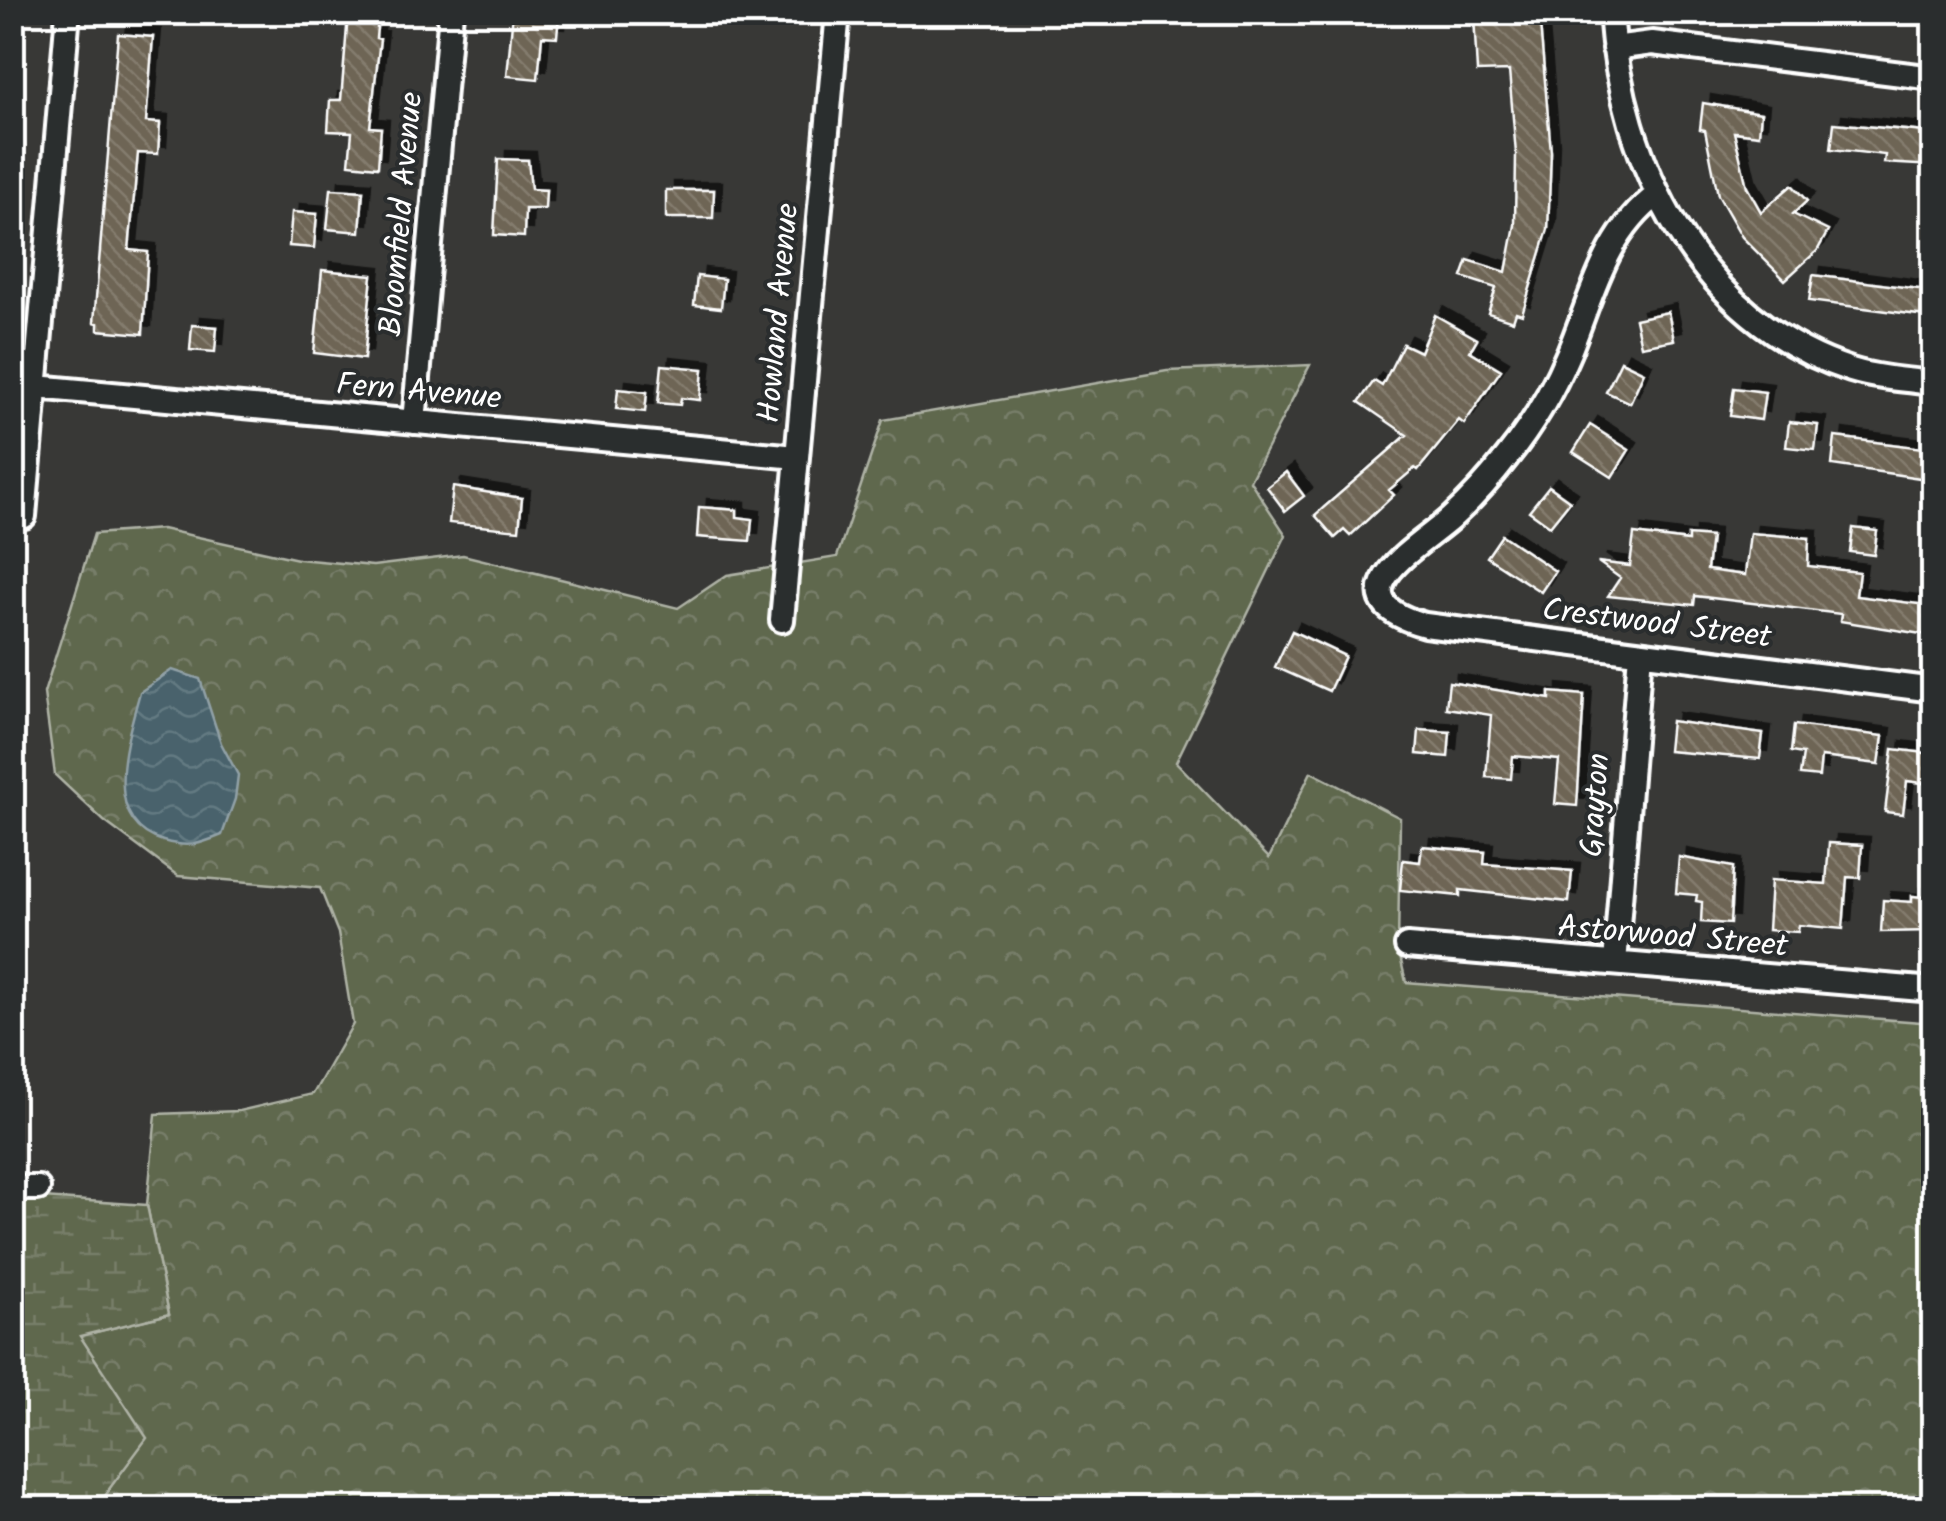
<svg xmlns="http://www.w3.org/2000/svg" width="1946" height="1521" font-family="Kalam,sans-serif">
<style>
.forest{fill:url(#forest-crowns);stroke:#afb3a6;stroke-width:2.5}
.wetland{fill:url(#wetland-marsh);stroke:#afb3a6;stroke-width:2.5}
.water{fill:url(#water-waves);stroke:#91a1a7;stroke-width:2.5}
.building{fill:url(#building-back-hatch);stroke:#fff;stroke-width:2.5;filter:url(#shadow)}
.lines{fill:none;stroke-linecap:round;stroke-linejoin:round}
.street-casing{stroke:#fff;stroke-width:30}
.street{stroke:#2a2d2e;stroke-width:22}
.labels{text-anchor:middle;stroke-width:8;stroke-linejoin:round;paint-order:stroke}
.street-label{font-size:32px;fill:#fff;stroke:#2a2d2e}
</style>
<defs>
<pattern id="forest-crowns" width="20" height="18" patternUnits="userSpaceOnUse" patternTransform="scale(2.5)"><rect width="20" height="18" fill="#5f674e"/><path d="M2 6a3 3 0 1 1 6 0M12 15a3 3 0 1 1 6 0" fill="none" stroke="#777e69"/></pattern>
<pattern id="wetland-marsh" width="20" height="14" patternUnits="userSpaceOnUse" patternTransform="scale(2.5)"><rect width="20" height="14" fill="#5f674e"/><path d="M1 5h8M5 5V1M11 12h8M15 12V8" fill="none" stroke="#777e69"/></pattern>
<pattern id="water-waves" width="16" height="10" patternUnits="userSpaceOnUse" patternTransform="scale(2.5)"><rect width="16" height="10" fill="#48626c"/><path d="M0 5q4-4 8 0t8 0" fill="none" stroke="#637a82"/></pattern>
<pattern id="building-back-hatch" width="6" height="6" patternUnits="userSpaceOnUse" patternTransform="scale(2.5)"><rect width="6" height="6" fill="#6e6555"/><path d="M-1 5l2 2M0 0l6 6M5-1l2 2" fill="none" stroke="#847c6e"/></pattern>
<filter id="shadow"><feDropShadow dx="8" dy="-8" stdDeviation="0" flood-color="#0009"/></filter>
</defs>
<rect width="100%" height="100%" fill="#383836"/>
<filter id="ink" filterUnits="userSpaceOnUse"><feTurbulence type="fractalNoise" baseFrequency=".01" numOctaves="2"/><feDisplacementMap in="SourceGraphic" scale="20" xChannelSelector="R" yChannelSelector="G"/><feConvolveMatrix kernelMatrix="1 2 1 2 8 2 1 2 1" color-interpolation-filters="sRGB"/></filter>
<g filter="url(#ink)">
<path class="forest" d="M 1310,365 L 1250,481 L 1286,535 L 1176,762 L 1269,858 L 1311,772 L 1400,818 L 1398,948 L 1406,982 L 1933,1023 L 1933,1508 L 95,1508 L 146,1438 L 79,1336 L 169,1314 L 147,1205 L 156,1114 L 239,1111 L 313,1094 L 353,1024 L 338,933 L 320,888 L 178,876 L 104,821 L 55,775 L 44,693 L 94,534 L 162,529 L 298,559 L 373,566 L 463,555 L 678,608 L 727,575 L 837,557 L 883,420 L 1167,371 Z"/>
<path class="wetland" d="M 13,1196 L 147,1205 L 169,1314 L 80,1336 L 147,1438 L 95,1508 L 13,1497 Z"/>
<path class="water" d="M 172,670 L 200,679 L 221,743 L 238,775 L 235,799 L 222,835 C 198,845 188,848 163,841 C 99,822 127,740 140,692 Z"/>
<path class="building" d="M 513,12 L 559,14 L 557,37 L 542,36 L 538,79 L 507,76 Z
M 1539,12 L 1551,152 L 1548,229 L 1522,314 L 1516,312 L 1513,321 L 1488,313 L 1496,288 L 1462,277 L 1468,260 L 1506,272 L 1515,225 L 1516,154 L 1509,71 L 1477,72 L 1474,15 Z
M 348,15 L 378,17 L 376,38 L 380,39 L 370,127 L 381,128 L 378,167 L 349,164 L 352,132 L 328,131 L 330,100 L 341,100 Z
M 118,34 L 153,37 L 146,122 L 160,123 L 158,154 L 138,153 L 129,250 L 148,252 L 143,334 L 98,330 L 98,323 L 94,322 Z
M 1703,103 L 1761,113 L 1759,135 L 1734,132 L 1747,187 L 1761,212 L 1792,185 L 1807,201 L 1793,214 L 1828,231 L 1817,251 L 1785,280 L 1742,237 L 1718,195 L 1705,130 L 1700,129 Z
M 1834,123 L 1934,133 L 1934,166 L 1884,163 L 1885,155 L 1831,149 Z
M 498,159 L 528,160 L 531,189 L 546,190 L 545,209 L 525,209 L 524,237 L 494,235 Z
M 331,189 L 363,191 L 360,232 L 327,229 Z
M 666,190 L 714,190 L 713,218 L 666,218 Z
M 292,212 L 317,214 L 314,248 L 289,246 Z
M 322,270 L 372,275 L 364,359 L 314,353 Z
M 1813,275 L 1934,291 L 1934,317 L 1809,301 Z
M 697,276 L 724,279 L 721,308 L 694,305 Z
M 1668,312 L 1674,340 L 1641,346 L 1635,319 Z
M 1435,315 L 1477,339 L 1470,351 L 1501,370 L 1464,424 L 1459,420 L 1418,470 L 1415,468 L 1389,490 L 1394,495 L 1350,536 L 1344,530 L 1335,538 L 1315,515 L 1407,435 L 1359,402 L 1374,381 L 1382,386 L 1403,344 L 1420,352 Z
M 192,325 L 217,327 L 215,352 L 190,350 Z
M 1621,361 L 1644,372 L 1630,403 L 1606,392 Z
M 662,365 L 703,369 L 700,400 L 681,398 L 680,405 L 658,403 Z
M 1734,388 L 1765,392 L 1761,420 L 1730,416 Z
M 618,389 L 647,392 L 645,412 L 616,409 Z
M 1789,422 L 1818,425 L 1815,450 L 1786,447 Z
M 1590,425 L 1629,450 L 1612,477 L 1573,452 Z
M 1835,437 L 1931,449 L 1927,479 L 1832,465 Z
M 1286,472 L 1304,496 L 1285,511 L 1267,487 Z
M 1549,486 L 1570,501 L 1550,526 L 1529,511 Z
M 453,487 L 522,498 L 519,530 L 449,523 Z
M 699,507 L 737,510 L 737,517 L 752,519 L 750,541 L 697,537 Z
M 1853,528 L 1877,531 L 1874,555 L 1850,552 Z
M 1750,533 L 1809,538 L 1808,566 L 1859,572 L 1856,596 L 1934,606 L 1934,636 L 1840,621 L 1841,614 L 1695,596 L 1694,605 L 1608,596 L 1620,578 L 1598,562 L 1630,566 L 1634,534 L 1688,541 L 1688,535 L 1711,537 L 1707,570 L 1745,575 Z
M 1502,535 L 1555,571 L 1541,592 L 1487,557 Z
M 1292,631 L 1345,656 L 1329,691 L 1275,667 Z
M 1449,682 L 1550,699 L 1550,692 L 1584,695 L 1577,806 L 1555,804 L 1559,760 L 1513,756 L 1511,779 L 1486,777 L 1491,715 L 1446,708 Z
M 1671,721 L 1763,734 L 1760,759 L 1668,751 Z
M 1794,725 L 1883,736 L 1879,764 L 1821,757 L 1819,777 L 1800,775 L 1803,754 L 1791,752 Z
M 1419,730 L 1450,732 L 1448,757 L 1417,754 Z
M 1893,749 L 1934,754 L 1930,784 L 1907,781 L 1903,814 L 1885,812 Z
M 1829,843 L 1862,845 L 1860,878 L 1847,877 L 1843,929 L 1799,925 L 1798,932 L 1768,930 L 1771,880 L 1826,884 Z
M 1422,846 L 1485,852 L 1484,864 L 1572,871 L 1569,902 L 1460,890 L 1460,896 L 1400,890 L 1403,860 L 1420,862 Z
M 1679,857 L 1733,867 L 1730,924 L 1701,922 L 1702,902 L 1696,901 L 1697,895 L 1676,893 Z
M 1912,896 L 1934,898 L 1934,931 L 1881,932 L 1883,900 L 1912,902 Z"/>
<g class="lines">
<g class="street-casing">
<path id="street" d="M 1611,12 C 1621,163 1698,321 1851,370 C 1877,378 1906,380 1934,383
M 1614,48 L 1652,43 L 1934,78
M 1657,195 C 1605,234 1593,294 1569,352 C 1553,390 1533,425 1507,457 C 1490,479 1471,500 1450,519 C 1417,548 1327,598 1425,625 L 1934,690
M 36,387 L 797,457
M 414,422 L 451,12
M 24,516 L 68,12
M 782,620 L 838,12
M 1407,946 L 1934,990
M 1615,963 L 1640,653
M 12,1188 L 38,1188"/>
</g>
<use href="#street" class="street"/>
</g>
</g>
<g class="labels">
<g class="street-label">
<text transform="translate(400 214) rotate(-85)" y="11">Bloomfield Avenue</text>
<text transform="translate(777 313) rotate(-85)" y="11">Howland Avenue</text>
<text transform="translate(419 390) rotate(5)" y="11">Fern Avenue</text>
<text transform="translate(1657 622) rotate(7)" y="11">Crestwood Street</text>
<text transform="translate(1594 805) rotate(-86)" y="11">Grayton</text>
<text transform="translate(1673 935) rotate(5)" y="11">Astorwood Street</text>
</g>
</g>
<rect width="1946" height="1521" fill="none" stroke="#2a2d2e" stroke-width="50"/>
<rect x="25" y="25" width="1896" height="1471" fill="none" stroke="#fff" stroke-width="4" filter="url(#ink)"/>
</svg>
